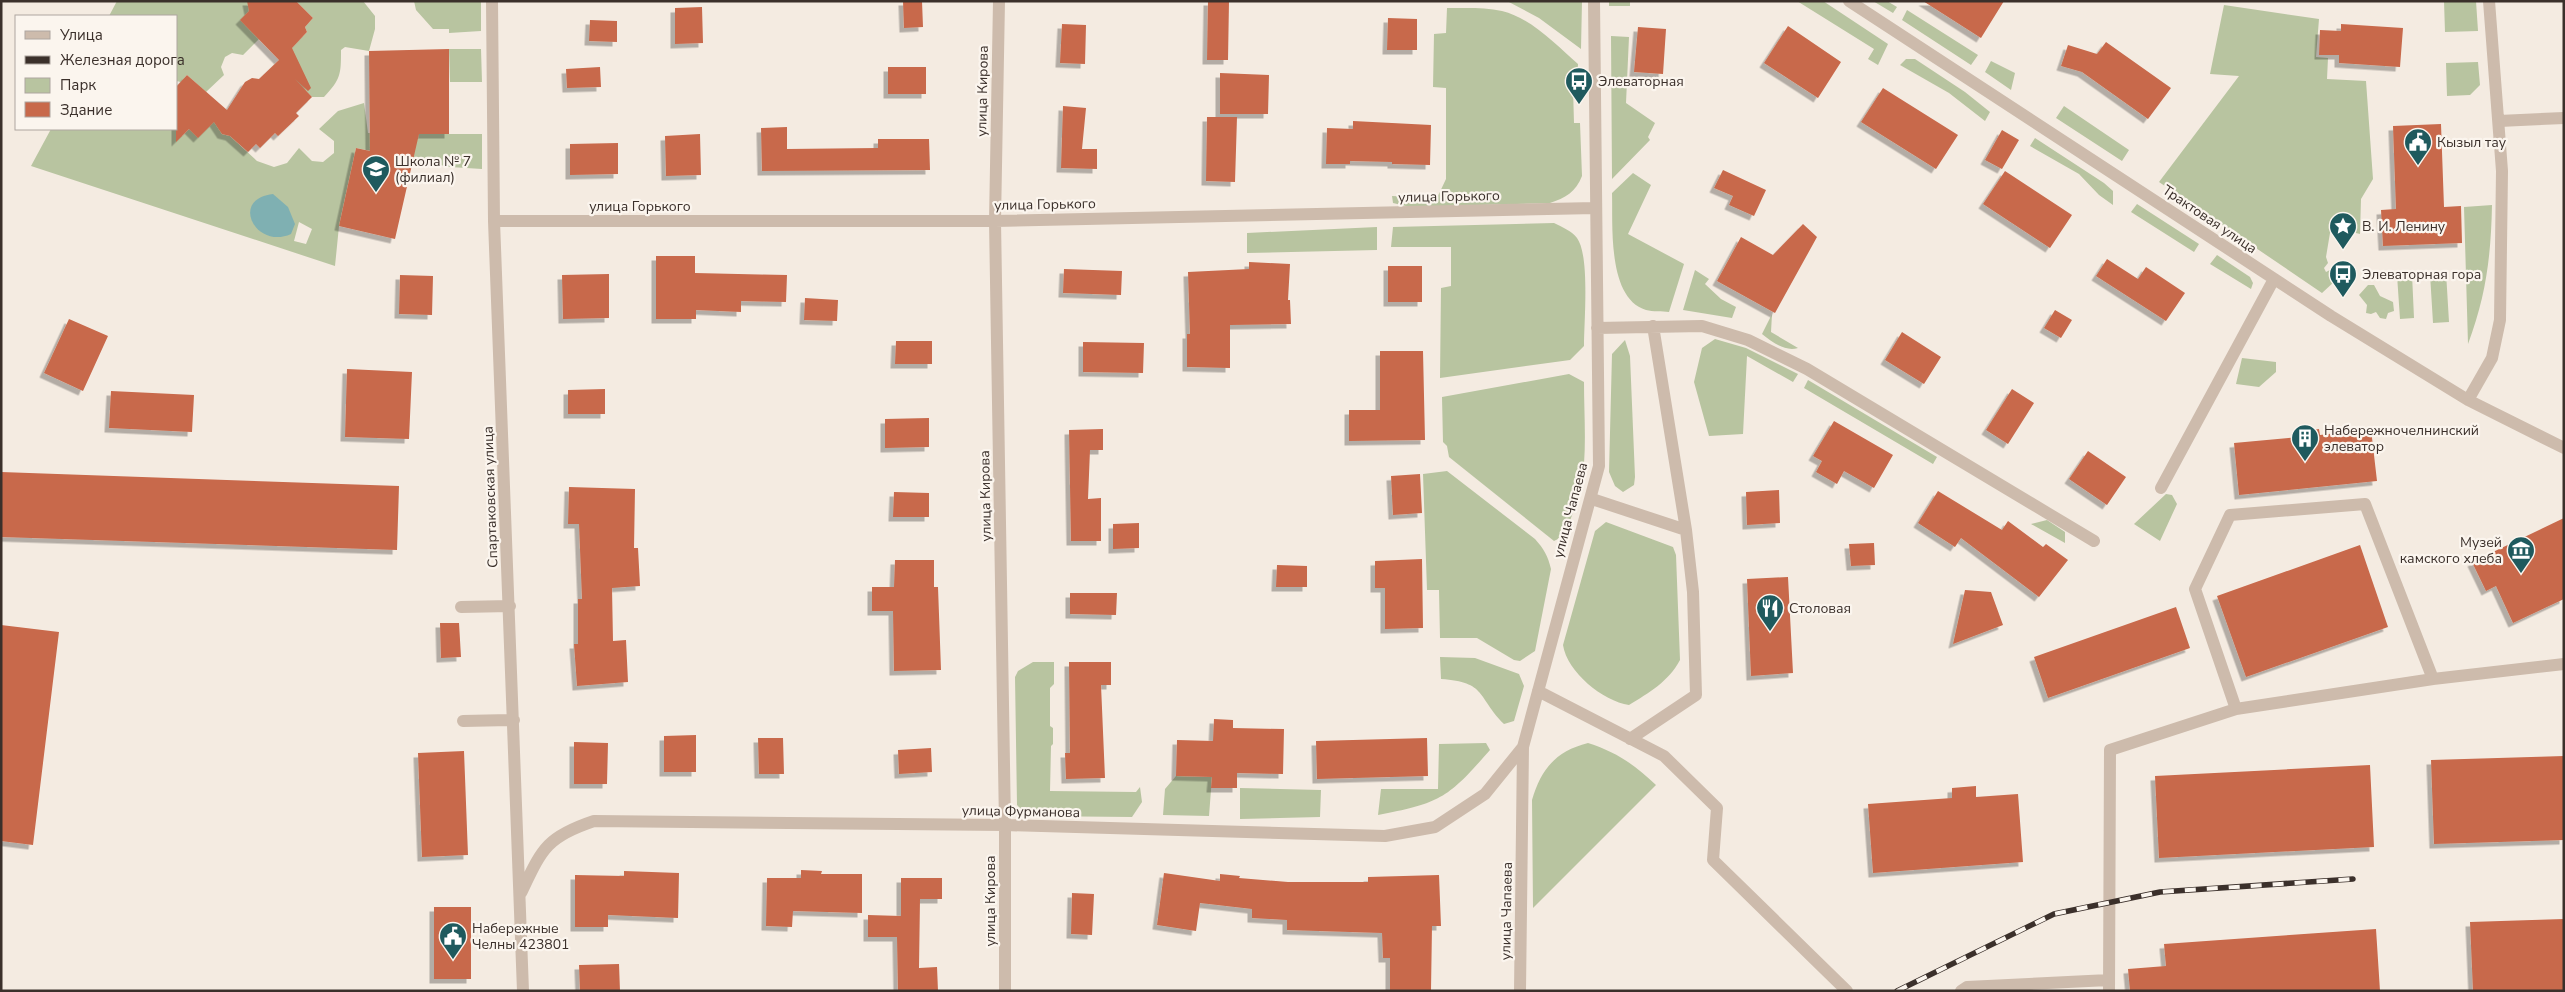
<svg xmlns="http://www.w3.org/2000/svg" width="2565" height="992" font-family="'Nunito Sans',sans-serif">
<style>
.green{fill:#b8c4a0;fill-rule:evenodd}
.water{fill:#7fb0b2}
.building{fill:#c8694b;filter:url(#shadow)}
.lines{fill:none;stroke-linecap:round;stroke-linejoin:round}
.minor{stroke:#cdbbac;stroke-width:12}
.rail-casing{stroke:#3b302b;stroke-width:5.5}
.rail{stroke:#fbf5ee;stroke-width:4;stroke-dasharray:11;stroke-linecap:butt}
.labels{text-anchor:middle;stroke-width:4.5;stroke-linejoin:round;paint-order:stroke}
.poi-label{font-size:14px;fill:#3b302b;stroke:#fbf5ee;text-anchor:start}
.street-label{font-size:14px;fill:#3b302b;stroke:#fbf5ee}
</style>
<defs>
<filter id="shadow"><feDropShadow dx="-4.5" dy="4.5" stdDeviation="0" flood-color="#0004"/></filter>
</defs>
<rect width="100%" height="100%" fill="#f4ebe1"/>
<path class="green" d="M 117,1 L 251,1 C 245,12 255,28 259,39 L 243,55 L 232,53 L 225,57 L 221,67 L 224,75 L 206,92 L 187,75 L 181,82 L 176,81 L 176,16 L 109,16 Z
M 296,1 L 363,1 L 375,16 L 375,29 L 369,51 L 345,47 L 341,50 C 341,74 341,79 324,97 L 312,97 L 291,76 L 290,50 L 307,32 L 305,27 L 313,18 Z
M 414,1 L 481,1 L 481,31 L 449,33 L 449,29 L 433,29 L 416,10 Z
M 1507,1 L 1582,1 L 1581,49 L 1539,18 Z
M 1609,1 L 1630,1 L 1630,6 L 1609,6 Z
M 1797,1 L 1823,1 L 1888,44 L 1878,65 L 1868,59 L 1874,49 Z
M 1873,1 L 1887,1 L 1897,7 L 1893,13 Z
M 2444,1 L 2476,1 L 2478,31 L 2445,32 Z
M 2224,5 L 2319,19 L 2316,57 L 2328,58 L 2327,79 L 2366,81 L 2373,179 L 2361,199 L 2360,234 L 2331,227 L 2326,257 L 2328,263 L 2324,268 L 2326,272 L 2330,270 L 2334,272 L 2335,281 L 2322,293 L 2159,182 L 2239,76 L 2210,74 Z
M 1447,8 C 1465,8 1485,7 1502,11 C 1531,18 1556,45 1578,64 L 1577,87 L 1573,88 L 1574,123 L 1580,123 L 1582,176 C 1576,192 1565,198 1550,203 L 1410,207 L 1393,203 L 1392,196 L 1437,198 L 1446,179 L 1446,88 L 1433,87 L 1434,34 L 1446,33 Z
M 1907,10 L 1978,55 L 1971,65 L 1902,20 Z
M 1611,36 L 1629,37 L 1626,103 L 1655,123 L 1648,137 L 1650,140 L 1612,179 Z
M 449,49 L 481,49 L 482,82 L 450,82 Z
M 1906,59 L 1915,59 L 1965,92 L 1990,112 L 1985,121 L 1949,93 L 1900,65 Z
M 1991,61 L 2015,73 L 2011,90 L 1985,72 Z
M 2478,62 L 2480,85 L 2470,95 L 2447,96 L 2446,63 Z
M 364,103 L 368,133 L 429,131 L 429,134 L 482,134 L 482,169 L 450,167 L 356,148 L 339,226 L 335,266 L 31,166 L 51,129 L 175,129 L 182,136 L 189,129 L 215,120 L 222,134 L 230,136 L 257,161 L 274,167 L 287,163 L 299,148 L 312,161 L 323,162 L 334,153 L 334,141 L 319,129 L 338,111 ZM 299,222 L 312,229 L 306,244 L 294,241 Z
M 2064,106 L 2129,150 L 2122,161 L 2056,118 Z
M 2035,138 L 2104,183 L 2113,191 L 2113,205 L 2099,195 L 2079,174 L 2030,146 Z
M 1633,173 L 1651,185 L 1628,234 L 1684,264 L 1669,312 C 1662,311 1653,312 1646,310 C 1607,298 1613,225 1612,193 Z
M 2137,204 L 2199,244 L 2194,252 L 2131,212 Z
M 2492,205 C 2491,256 2486,296 2468,344 L 2464,207 Z
M 1554,223 C 1562,227 1572,231 1577,238 C 1590,256 1584,321 1584,346 L 1570,360 L 1440,378 L 1441,288 L 1451,286 L 1451,247 L 1391,247 L 1393,227 Z
M 1377,227 L 1377,250 L 1247,253 L 1247,233 Z
M 2217,255 L 2250,277 L 2253,283 L 2251,289 L 2210,264 Z
M 1695,270 L 1709,279 L 1705,284 L 1721,299 L 1736,307 L 1732,318 L 1683,310 Z
M 2446,272 L 2449,322 L 2433,323 L 2430,274 Z
M 2412,274 L 2414,318 L 2400,319 L 2397,275 Z
M 2368,285 L 2374,285 L 2380,296 L 2393,302 L 2394,311 L 2388,313 L 2386,319 L 2380,318 L 2376,312 L 2371,314 L 2366,313 L 2367,305 L 2359,295 Z
M 1772,314 L 1771,332 L 1798,348 C 1785,352 1772,342 1762,334 Z
M 1715,339 L 1746,348 L 1798,374 L 1793,382 L 1747,356 L 1743,434 L 1709,436 L 1694,382 L 1702,348 Z
M 1625,340 L 1630,356 L 1635,477 L 1634,485 L 1623,492 L 1615,486 L 1609,472 L 1612,354 Z
M 2242,358 L 2276,362 L 2276,372 L 2259,387 L 2236,384 Z
M 1569,374 L 1584,382 C 1584,409 1586,437 1584,464 C 1583,482 1571,535 1554,541 L 1449,457 L 1447,446 L 1443,442 L 1442,397 Z
M 1808,380 L 1937,457 L 1933,464 L 1804,388 Z
M 1447,471 L 1535,539 C 1544,549 1548,556 1551,569 L 1535,651 L 1520,661 L 1514,660 L 1477,638 L 1440,638 L 1439,590 L 1427,590 L 1423,474 Z
M 2166,494 L 2172,495 L 2177,504 L 2160,541 L 2134,524 Z
M 2047,520 L 2065,532 L 2065,543 L 2031,524 Z
M 1606,522 L 1673,547 L 1676,555 L 1680,660 C 1669,681 1649,693 1629,705 C 1603,701 1567,672 1563,645 L 1595,531 Z
M 1440,657 L 1475,658 L 1519,674 L 1524,686 L 1514,721 L 1504,724 C 1477,697 1487,682 1441,679 Z
M 1033,662 L 1054,662 L 1054,684 L 1050,688 L 1050,726 L 1053,728 L 1053,744 L 1051,746 L 1050,791 L 1136,792 L 1140,787 L 1142,802 L 1132,817 L 1028,816 L 1017,805 L 1015,677 L 1018,671 Z
M 1486,743 L 1490,750 C 1448,798 1441,803 1378,815 L 1381,789 L 1438,789 L 1439,744 Z
M 1588,743 C 1616,752 1634,764 1656,785 L 1533,908 L 1532,800 C 1541,769 1556,751 1588,743 Z
M 1176,776 L 1212,777 L 1209,816 L 1163,815 L 1165,789 Z
M 1240,788 L 1321,790 L 1320,817 L 1240,819 Z"/>
<path class="water" d="M 273,194 L 288,207 L 295,224 L 291,234 C 256,250 229,199 273,194 Z"/>
<path class="building" d="M 247,1 L 296,1 L 313,18 L 305,27 L 307,32 L 292,48 L 311,88 L 308,91 L 295,79 L 312,97 L 296,113 L 299,116 L 278,136 L 275,133 L 260,148 L 256,144 L 248,152 L 230,136 L 222,134 L 214,122 L 198,138 L 189,129 L 176,142 L 176,87 L 187,75 L 227,110 L 245,82 L 252,78 L 259,79 L 279,60 L 240,20 L 249,11 Z
M 903,1 L 922,1 L 923,27 L 904,28 Z
M 1208,1 L 1229,1 L 1228,60 L 1207,60 Z
M 1923,1 L 2004,1 L 1981,38 Z
M 702,7 L 703,43 L 675,44 L 675,8 Z
M 1388,18 L 1417,19 L 1417,50 L 1387,50 Z
M 590,20 L 617,21 L 617,42 L 589,41 Z
M 1062,24 L 1086,25 L 1085,64 L 1060,63 Z
M 2341,24 L 2403,28 L 2400,67 L 2339,63 L 2339,55 L 2319,55 L 2320,30 L 2341,31 Z
M 1788,26 L 1841,62 L 1818,98 L 1764,63 Z
M 1638,27 L 1666,29 L 1663,74 L 1634,72 Z
M 2106,42 L 2171,88 L 2148,119 L 2082,72 L 2061,66 L 2068,45 L 2097,54 Z
M 449,49 L 449,134 L 419,134 L 395,239 L 339,226 L 356,148 L 370,151 L 369,51 Z
M 600,67 L 601,87 L 567,88 L 566,69 Z
M 888,67 L 926,67 L 926,94 L 888,94 Z
M 1220,73 L 1269,75 L 1268,114 L 1220,114 Z
M 1883,88 L 1958,135 L 1936,169 L 1861,122 Z
M 1063,106 L 1086,108 L 1082,149 L 1097,149 L 1097,169 L 1061,168 Z
M 1207,117 L 1237,117 L 1235,182 L 1206,181 Z
M 1353,121 L 1431,125 L 1430,165 L 1392,164 L 1392,162 L 1350,161 L 1350,164 L 1326,164 L 1327,128 L 1353,129 Z
M 2441,124 L 2444,207 L 2461,206 L 2462,243 L 2383,246 L 2381,210 L 2396,209 L 2393,126 Z
M 787,127 L 787,149 L 878,148 L 878,139 L 929,139 L 930,170 L 762,171 L 761,128 Z
M 2002,130 L 2019,140 L 2002,169 L 1985,160 Z
M 700,134 L 701,175 L 666,176 L 665,136 Z
M 618,143 L 618,174 L 570,175 L 570,144 Z
M 1723,170 L 1766,190 L 1754,216 L 1729,205 L 1733,196 L 1714,188 Z
M 2005,171 L 2072,215 L 2050,248 L 1983,204 Z
M 1803,224 L 1817,237 L 1775,313 L 1717,281 L 1741,237 L 1773,255 Z
M 656,256 L 695,256 L 695,273 L 787,275 L 786,302 L 741,301 L 741,312 L 696,310 L 696,319 L 656,319 Z
M 2107,259 L 2138,279 L 2146,267 L 2185,293 L 2166,321 L 2096,276 Z
M 1249,262 L 1290,264 L 1288,300 L 1290,300 L 1291,324 L 1230,325 L 1230,368 L 1187,367 L 1187,334 L 1190,334 L 1188,272 L 1249,269 Z
M 1388,266 L 1422,266 L 1422,302 L 1388,302 Z
M 1064,269 L 1122,271 L 1121,295 L 1063,293 Z
M 609,274 L 609,318 L 563,319 L 562,275 Z
M 400,275 L 433,276 L 432,315 L 399,314 Z
M 805,298 L 838,300 L 837,321 L 804,320 Z
M 2055,310 L 2072,320 L 2061,338 L 2044,328 Z
M 69,319 L 108,336 L 83,391 L 44,373 Z
M 1902,332 L 1941,357 L 1924,384 L 1885,360 Z
M 896,341 L 932,341 L 932,364 L 895,364 Z
M 1083,342 L 1144,343 L 1143,373 L 1083,372 Z
M 1380,351 L 1423,351 L 1425,440 L 1349,441 L 1349,410 L 1380,410 Z
M 347,369 L 412,372 L 409,439 L 345,437 Z
M 605,389 L 605,414 L 568,414 L 568,390 Z
M 2012,389 L 2034,403 L 2008,444 L 1986,430 Z
M 111,391 L 194,395 L 192,432 L 109,428 Z
M 929,418 L 929,447 L 885,448 L 885,419 Z
M 1834,421 L 1893,455 L 1874,488 L 1844,471 L 1837,484 L 1816,472 L 1822,461 L 1813,456 Z
M 1103,429 L 1103,450 L 1090,450 L 1088,499 L 1101,498 L 1101,541 L 1071,541 L 1069,430 Z
M 2319,429 L 2320,435 L 2371,429 L 2377,481 L 2239,495 L 2234,443 L 2298,437 L 2297,432 Z
M 2088,451 L 2126,477 L 2107,505 L 2069,479 Z
M 1,472 L 399,486 L 397,550 L 1,537 Z
M 1420,474 L 1422,513 L 1393,515 L 1391,476 Z
M 569,487 L 635,489 L 634,548 L 638,548 L 640,586 L 612,588 L 613,641 L 626,640 L 628,682 L 577,686 L 574,644 L 578,644 L 578,599 L 582,599 L 579,524 L 568,524 Z
M 1779,490 L 1780,523 L 1747,525 L 1746,492 Z
M 1938,491 L 2002,530 L 2008,521 L 2043,547 L 2046,544 L 2068,560 L 2039,597 L 1961,538 L 1955,547 L 1918,523 Z
M 894,492 L 929,493 L 929,517 L 893,517 Z
M 2564,518 L 2564,599 L 2513,623 L 2496,586 L 2486,591 L 2472,562 Z
M 1139,523 L 1139,548 L 1113,549 L 1113,524 Z
M 1874,543 L 1875,565 L 1851,566 L 1849,544 Z
M 2360,545 L 2388,627 L 2246,677 L 2217,596 Z
M 1422,559 L 1423,628 L 1385,629 L 1385,588 L 1375,588 L 1375,561 Z
M 895,560 L 934,560 L 934,587 L 938,587 L 941,670 L 894,671 L 893,611 L 872,611 L 872,587 L 894,587 Z
M 1277,565 L 1307,566 L 1307,587 L 1276,587 Z
M 1788,577 L 1793,673 L 1751,676 L 1747,579 Z
M 1965,590 L 1991,592 L 2003,625 L 1953,644 Z
M 1070,593 L 1117,593 L 1116,615 L 1070,614 Z
M 2176,607 L 2190,648 L 2048,698 L 2034,657 Z
M 440,623 L 459,623 L 461,657 L 441,658 Z
M 1,625 L 59,632 L 33,845 L 1,841 Z
M 1069,662 L 1111,662 L 1111,685 L 1101,685 L 1105,778 L 1066,779 L 1065,753 L 1070,753 Z
M 1214,719 L 1233,720 L 1233,728 L 1284,729 L 1283,774 L 1237,773 L 1237,788 L 1211,788 L 1212,777 L 1176,776 L 1177,740 L 1213,741 Z
M 696,735 L 696,772 L 664,772 L 664,736 Z
M 758,738 L 783,738 L 784,774 L 759,774 Z
M 1427,738 L 1428,776 L 1317,779 L 1316,741 Z
M 574,742 L 608,743 L 607,784 L 574,784 Z
M 931,748 L 932,772 L 899,774 L 898,750 Z
M 464,751 L 468,855 L 422,857 L 418,753 Z
M 2564,756 L 2564,840 L 2434,844 L 2431,760 Z
M 2370,765 L 2374,847 L 2159,858 L 2155,776 Z
M 1976,786 L 1976,797 L 2018,794 L 2023,862 L 1873,873 L 1868,804 L 1952,798 L 1952,788 Z
M 801,870 L 822,871 L 821,874 L 862,874 L 862,913 L 793,911 L 792,927 L 766,926 L 767,878 L 801,878 Z
M 624,871 L 679,873 L 678,918 L 608,915 L 608,927 L 575,927 L 575,875 L 624,876 Z
M 1164,873 L 1220,881 L 1220,874 L 1240,876 L 1239,878 L 1288,882 L 1368,882 L 1368,877 L 1439,875 L 1441,926 L 1432,926 L 1431,990 L 1390,991 L 1390,958 L 1383,958 L 1382,933 L 1287,930 L 1287,920 L 1252,918 L 1252,909 L 1200,903 L 1196,931 L 1157,925 Z
M 901,878 L 942,878 L 942,899 L 920,899 L 919,968 L 937,967 L 938,991 L 898,991 L 897,937 L 868,937 L 868,915 L 901,916 Z
M 1072,893 L 1094,894 L 1092,935 L 1071,934 Z
M 434,907 L 471,907 L 471,979 L 434,979 Z
M 2564,919 L 2564,991 L 2473,991 L 2470,922 Z
M 2376,929 L 2380,991 L 2130,991 L 2128,969 L 2166,966 L 2164,944 Z
M 619,964 L 620,991 L 580,991 L 579,965 Z"/>
<g class="lines">
<path class="minor" d="M 492,1 L 494,221 L 523,991
M 999,1 L 995,221 L 1005,825 L 1005,991
M 1849,1 L 2331,316 L 2468,400 L 2564,448
M 2499,121 L 2564,118
M 494,221 L 995,221 L 1595,208
M 1653,326 L 1686,530
M 1597,328 L 1702,326 L 1748,340 L 1807,369 L 2094,541
M 2468,400 L 2492,358 L 2500,320 L 2502,171 L 2489,1
M 2161,488 L 2274,279
M 1592,499 L 1686,530 L 1693,592 L 1696,695 L 1630,739
M 461,607 L 510,606
M 2433,679 L 2564,664
M 1538,691 L 1664,756 L 1717,808 L 1713,860 L 1847,991
M 463,721 L 514,720
M 521,893 C 542,849 546,837 594,821 L 1005,825 L 1385,836 L 1435,827 L 1485,794 L 1523,747
M 1520,991 L 1523,747 L 1599,466 L 1594,1
M 1961,991 L 1967,987 L 2109,980
M 2109,991 L 2110,750 L 2236,709 L 2433,679 L 2365,504 L 2230,515 L 2195,589 L 2236,709"/>
<g class="rail-casing">
<path id="rail" d="M 1897,991 L 2054,914 L 2160,892 L 2353,879"/>
</g>
<use href="#rail" class="rail"/>
</g>
<defs>
<g id="bus-pin" transform="scale(1.4375)"><path d="M0 17L-7.5 6A9.5 9.5 0 1 1 7.5 6Z" fill="#1f5a5e" stroke="#fbf5ee"/><path d="M-5-6H5V4H4V6H2V4H-2V6H-4V4H-5ZM-3.5-4V0h7V-4ZM-3.5 1.2v1.5H-2V1.2ZM2 1.2v1.5H3.5V1.2Z" fill="#fff"/></g>
<g id="civic-pin" transform="scale(1.4375)"><path d="M0 17L-7.5 6A9.5 9.5 0 1 1 7.5 6Z" fill="#1f5a5e" stroke="#fbf5ee"/><path d="M-.6-6.5H3V-4.5H.6V-3L4-1V1h2V6H-6V1h2V-1L-.6-3ZM-1.2 2.5V6h2.4V2.5Z" fill="#fff"/></g>
<g id="school-pin" transform="scale(1.4375)"><path d="M0 17L-7.5 6A9.5 9.5 0 1 1 7.5 6Z" fill="#1f5a5e" stroke="#fbf5ee"/><path d="M0-5L7-2L0 1L-7-2ZM-4 1L0 2.5L4 1V4Q0 6-4 4Z" fill="#fff"/></g>
<g id="sight-pin" transform="scale(1.4375)"><path d="M0 17L-7.5 6A9.5 9.5 0 1 1 7.5 6Z" fill="#1f5a5e" stroke="#fbf5ee"/><path d="M0-6L1.8-2.2L6-1.7L2.9 1.2L3.7 5.4L0 3.3L-3.7 5.4L-2.9 1.2L-6-1.7L-1.8-2.2Z" fill="#fff"/></g>
<g id="building-pin" transform="scale(1.4375)"><path d="M0 17L-7.5 6A9.5 9.5 0 1 1 7.5 6Z" fill="#1f5a5e" stroke="#fbf5ee"/><path d="M-4-6H4V6H1V3H-1V6H-4ZM-2.5-4.3h1.7v1.8h-1.7ZM.8-4.3h1.7v1.8H.8ZM-2.5-1h1.7V.8h-1.7ZM.8-1h1.7V.8H.8Z" fill="#fff"/></g>
<g id="museum-pin" transform="scale(1.4375)"><path d="M0 17L-7.5 6A9.5 9.5 0 1 1 7.5 6Z" fill="#1f5a5e" stroke="#fbf5ee"/><path d="M0-6L6-3V-2H-6V-3ZM-5-1h2V3h-2ZM-1-1h2V3h-2ZM3-1h2V3H3ZM-6 4H6V6H-6Z" fill="#fff"/></g>
<g id="restaurant-pin" transform="scale(1.4375)"><path d="M0 17L-7.5 6A9.5 9.5 0 1 1 7.5 6Z" fill="#1f5a5e" stroke="#fbf5ee"/><path d="M-5-6h1v4h1v-4h1v4h1v-4h1v5L-1.5 .5V6h-2V.5L-5-1ZM5-6V6H3V1.5H1.5Q1.5-4 5-6Z" fill="#fff"/></g>
</defs>
<g fill-rule="evenodd">
<use href="#bus-pin" x="1579" y="81"/>
<use href="#civic-pin" x="2418" y="142"/>
<use href="#school-pin" x="376" y="169"/>
<use href="#sight-pin" x="2343" y="226"/>
<use href="#bus-pin" x="2343" y="274"/>
<use href="#building-pin" x="2305" y="438"/>
<use href="#museum-pin" x="2521" y="550"/>
<use href="#restaurant-pin" x="1770" y="608"/>
<use href="#civic-pin" x="453" y="936"/>
</g>
<g class="labels">
<g class="poi-label">
<text x="1598" y="86">Элеваторная</text>
<text x="2437" y="147">Кызыл тау</text>
<text x="395" y="166">Школа № 7<tspan x="395" dy="16">(филиал)</tspan></text>
<text x="2362" y="231">В. И. Ленину</text>
<text x="2362" y="279">Элеваторная гора</text>
<text x="2324" y="435">Набережночелнинский<tspan x="2324" dy="16">элеватор</tspan></text>
<text x="2502" y="547" text-anchor="end">Музей<tspan x="2502" dy="16">камского хлеба</tspan></text>
<text x="1789" y="613">Столовая</text>
<text x="472" y="933">Набережные<tspan x="472" dy="16">Челны 423801</tspan></text>
</g>
<g class="street-label">
<text transform="translate(982 91) rotate(-89)" y="5">улица Кирова</text>
<text transform="translate(1449 196) rotate(-1)" y="5">улица Горького</text>
<text transform="translate(1045 204) rotate(-1)" y="5">улица Горького</text>
<text x="640" y="211">улица Горького</text>
<text transform="translate(2210 219) rotate(34)" y="5">Трактовая улица</text>
<text transform="translate(985 496) rotate(-91)" y="5">улица Кирова</text>
<text transform="translate(490 497) rotate(-92)" y="5">Спартаковская улица</text>
<text transform="translate(1570 510) rotate(-75)" y="5">улица Чапаева</text>
<text transform="translate(1021 811) rotate(1)" y="5">улица Фурманова</text>
<text transform="translate(990 901) rotate(-90)" y="5">улица Кирова</text>
<text transform="translate(1506 911) rotate(-89)" y="5">улица Чапаева</text>
</g>
</g>
<rect width="2565" height="992" fill="none" stroke="#3b302b" stroke-width="5"/>
<rect x="15" y="15" width="162" height="115" fill="#fbf5ee" stroke="#aea6a0"/>
<rect x="25" y="31" width="25" height="8" fill="#cdbbac" stroke="#aea6a0"/>
<text x="60" y="40" font-size="15" fill="#3b302b">Улица</text>
<rect x="25" y="56" width="25" height="8" fill="#3b302b" stroke="#aea6a0"/>
<text x="60" y="65" font-size="15" fill="#3b302b">Железная дорога</text>
<rect x="25" y="78" width="25" height="15" fill="#b8c4a0" stroke="#aea6a0"/>
<text x="60" y="90" font-size="15" fill="#3b302b">Парк</text>
<rect x="25" y="102" width="25" height="15" fill="#c8694b" stroke="#aea6a0"/>
<text x="60" y="115" font-size="15" fill="#3b302b">Здание</text>
</svg>
